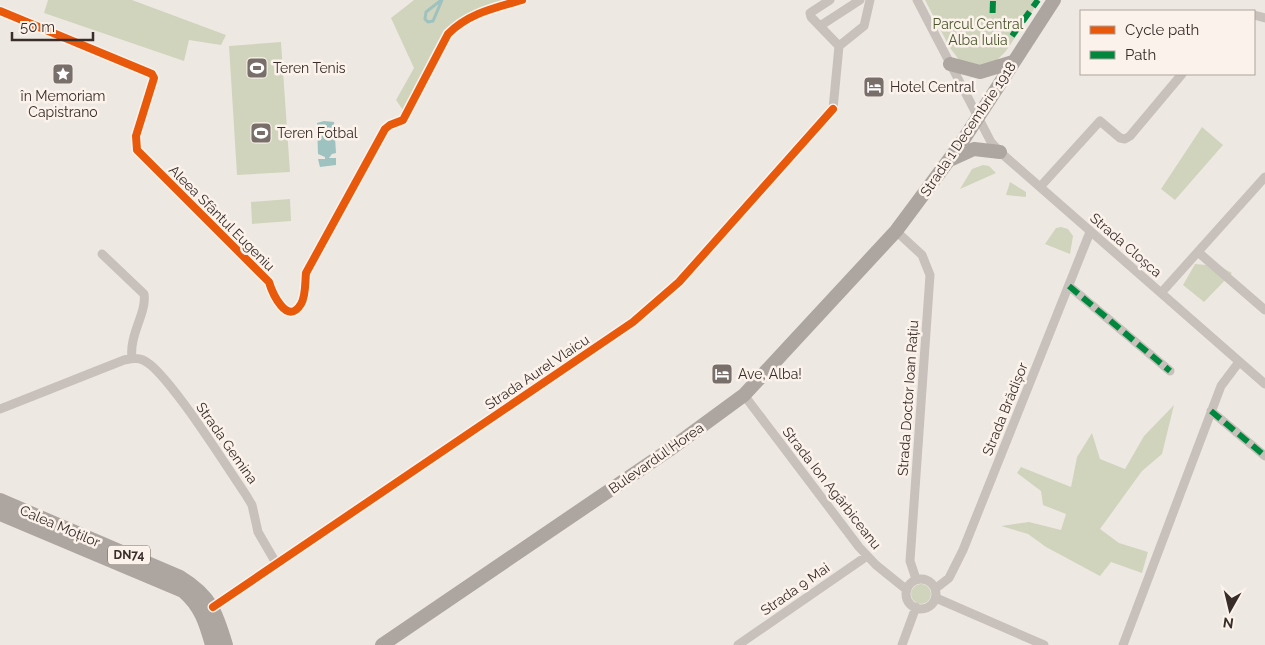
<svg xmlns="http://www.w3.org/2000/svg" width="1265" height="645" font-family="Raleway,sans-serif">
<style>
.green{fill:#d1d4bc}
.water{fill:#9ec2bf}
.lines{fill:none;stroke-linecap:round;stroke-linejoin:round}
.stream{stroke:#9ec2bf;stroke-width:3}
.street{stroke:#c8c0bb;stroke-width:9}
.primary{stroke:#ada5a0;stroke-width:14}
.quiet{stroke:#00873e;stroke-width:6;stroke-dasharray:12 6;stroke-linecap:butt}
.cycleway-casing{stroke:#fbf2eb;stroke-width:11}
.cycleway{stroke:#e8590c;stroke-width:8}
.labels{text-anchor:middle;stroke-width:5;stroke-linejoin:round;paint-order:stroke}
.shield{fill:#fbf2eb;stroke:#736863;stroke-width:1}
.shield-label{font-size:12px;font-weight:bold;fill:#392d29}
.park-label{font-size:14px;fill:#4b582c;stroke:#fbf2eb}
.poi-label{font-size:14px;fill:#392d29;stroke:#fbf2eb;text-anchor:start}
.street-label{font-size:14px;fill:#392d29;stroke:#fbf2eb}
</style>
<rect width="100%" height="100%" fill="#eee8e3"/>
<path class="green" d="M 48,0 L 132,0 L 226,35 L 221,45 L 189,40 L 184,61 L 44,13 Z
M 414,0 L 508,0 C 489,5 470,10 454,22 C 435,36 416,90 405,113 L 396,100 L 414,68 L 391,18 Z
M 925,0 L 1040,0 L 1006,51 L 995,62 L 982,66 L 960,61 L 950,48 Z
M 281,42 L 290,172 L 237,175 L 229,46 Z
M 1202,127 L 1223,145 L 1175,200 L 1161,189 Z
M 983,165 L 989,166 L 996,173 L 960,189 L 972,169 Z
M 1010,182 L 1026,192 L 1026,197 L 1006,195 Z
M 290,199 L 291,221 L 252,224 L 251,202 Z
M 1061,227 L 1068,229 L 1073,236 L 1070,254 L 1045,244 L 1056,228 Z
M 1195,264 L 1219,266 L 1232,273 L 1204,302 L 1183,285 Z
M 1174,405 L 1162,454 L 1142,471 L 1100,529 L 1119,543 L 1148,552 L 1142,573 L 1111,562 L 1100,576 L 1046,547 L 1028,534 L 1001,526 L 1029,522 L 1061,530 L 1066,514 L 1043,505 L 1041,491 L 1017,473 L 1021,467 L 1071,487 L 1077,457 L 1092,433 L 1100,459 L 1125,469 L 1144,436 Z
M911 594a10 10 0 1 1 20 0a10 10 0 1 1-20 0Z"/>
<path class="water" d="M 324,121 L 334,122 L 336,153 L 332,154 L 329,158 L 336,158 L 336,165 L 320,167 L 318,159 L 325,159 L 325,157 L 318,154 L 317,123 Z"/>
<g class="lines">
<path class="stream" d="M 440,1 L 426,12 L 425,19 L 428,22 L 433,21 L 442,0"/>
<path class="street" d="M 830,0 L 810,13 L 811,17 L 839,46
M 917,0 L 991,142 L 1000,152 L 1265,384
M 1254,15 L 1265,18
M 820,26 L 860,0
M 1040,187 L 1100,121 L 1120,138 L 1125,139 L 1130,136 L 1182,74
M 896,231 L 922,255 L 930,275 L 910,561 L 916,579
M 1198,252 L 1265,310
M 102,254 L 144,294 C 147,313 129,334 132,358
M 1069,286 L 1170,371
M 1161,293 L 1265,177
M 744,395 L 859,547 L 876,565 L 907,590
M 0,409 L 124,360 C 130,359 136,357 143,360 C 166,369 228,469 246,495 L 252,505 L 258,532 L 276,563
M 1211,411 L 1265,456
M906 594a15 15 0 1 1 30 0a15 15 0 1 1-30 0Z
M 935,589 L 949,578 L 963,550 L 1090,232
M 936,598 L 1044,645
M 209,610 L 633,322 L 679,282 L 833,109 L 839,46 L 864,26 L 870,0
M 738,645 L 867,556
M 902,645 L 916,607
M 1123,645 L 1221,386 L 1239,362"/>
<path class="primary" d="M 950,64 L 980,72 L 1013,62
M 952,159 L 974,149 L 1000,152
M 0,500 L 180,577 C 211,596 216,612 226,645
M 0,514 L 183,591 C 201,606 206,624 212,645
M 382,645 L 669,450 L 744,395 L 896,231 L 960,145 L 1054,0"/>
<path class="quiet" d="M 992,31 L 993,0
M 1012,36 L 1038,0
M 1069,286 L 1170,371
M 1211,411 L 1265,456"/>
<g class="cycleway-casing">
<path id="cycleway" d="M 0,11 L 152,74 L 154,78 L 136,136 L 137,150 L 269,282 C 272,292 287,327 301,304 C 306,296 305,282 306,273 L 385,129 L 390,125 L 403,120 L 448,34 C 469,13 495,8 522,0
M 213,607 L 633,322 L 679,282 L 833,109"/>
</g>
<use href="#cycleway" class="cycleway"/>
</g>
<defs>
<g id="stadium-square" transform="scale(1.125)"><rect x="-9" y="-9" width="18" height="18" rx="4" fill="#786e6a" stroke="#fbf2eb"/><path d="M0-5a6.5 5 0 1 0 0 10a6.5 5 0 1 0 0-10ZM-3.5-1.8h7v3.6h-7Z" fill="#fff"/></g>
<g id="sight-square" transform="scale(1.125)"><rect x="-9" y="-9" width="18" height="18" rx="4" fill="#786e6a" stroke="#fbf2eb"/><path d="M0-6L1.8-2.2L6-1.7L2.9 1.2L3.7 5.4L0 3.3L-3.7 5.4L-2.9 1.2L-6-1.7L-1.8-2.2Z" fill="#fff"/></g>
<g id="hotel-square" transform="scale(1.125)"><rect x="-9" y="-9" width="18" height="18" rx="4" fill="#786e6a" stroke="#fbf2eb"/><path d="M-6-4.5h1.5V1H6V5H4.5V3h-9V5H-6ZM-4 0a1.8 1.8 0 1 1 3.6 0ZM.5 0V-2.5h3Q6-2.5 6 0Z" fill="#fff"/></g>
</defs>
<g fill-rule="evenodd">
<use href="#stadium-square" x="257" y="68"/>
<use href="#sight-square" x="63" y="74"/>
<use href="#hotel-square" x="874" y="87"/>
<use href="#stadium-square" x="261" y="133"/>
<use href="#hotel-square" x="722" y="374"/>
</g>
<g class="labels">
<rect class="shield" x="108" y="545.5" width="42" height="19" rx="4"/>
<g class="shield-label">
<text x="129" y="559">DN74</text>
</g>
<g class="park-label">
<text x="978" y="29">Parcul Central<tspan x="978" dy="16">Alba Iulia</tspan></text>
</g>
<g class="poi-label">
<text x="273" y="73">Teren Tenis</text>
<text x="890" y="92">Hotel Central</text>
<text x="63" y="101" text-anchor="middle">în Memoriam<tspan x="63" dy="16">Capistrano</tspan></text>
<text x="277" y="138">Teren Fotbal</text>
<text x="738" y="379">Ave, Alba!</text>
</g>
<g class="street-label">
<text transform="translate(968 129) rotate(-56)" y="5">Strada 1 Decembrie 1918</text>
<text transform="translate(222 218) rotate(45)" y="5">Aleea Sfântul Eugeniu</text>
<text transform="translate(1126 245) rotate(41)" y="5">Strada Cloșca</text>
<text transform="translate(537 372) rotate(-34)" y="5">Strada Aurel Vlaicu</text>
<text transform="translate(908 398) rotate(-86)" y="5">Strada Doctor Ioan Rațiu</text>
<text transform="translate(1005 409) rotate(-68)" y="5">Strada Brădișor</text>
<text transform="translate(227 443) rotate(55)" y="5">Strada Gemina</text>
<text transform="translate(656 458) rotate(-35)" y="5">Bulevardul Horea</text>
<text transform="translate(832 488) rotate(52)" y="5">Strada Ion Agârbiceanu</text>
<text transform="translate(60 526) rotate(23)" y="5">Calea Moților</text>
<text transform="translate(795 589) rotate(-35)" y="5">Strada 9 Mai</text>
</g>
</g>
<rect x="1080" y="10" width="175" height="65" fill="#fbf2eb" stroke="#ada39d"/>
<rect x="1090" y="26" width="25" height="8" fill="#e8590c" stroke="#ada39d"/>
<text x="1125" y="35" font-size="15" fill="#392d29">Cycle path</text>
<rect x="1090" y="51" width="25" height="8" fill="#00873e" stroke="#ada39d"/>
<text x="1125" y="60" font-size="15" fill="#392d29">Path</text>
<g transform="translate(1230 610) rotate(188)" stroke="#fbf2eb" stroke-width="4" paint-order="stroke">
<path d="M0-4L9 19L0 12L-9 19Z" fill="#392d29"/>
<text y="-8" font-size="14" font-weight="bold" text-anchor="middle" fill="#392d29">N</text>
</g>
<path d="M12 32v8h81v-8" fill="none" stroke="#392d29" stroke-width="2.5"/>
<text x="20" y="32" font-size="15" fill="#392d29" stroke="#fbf2eb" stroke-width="4" paint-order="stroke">50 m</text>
</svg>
